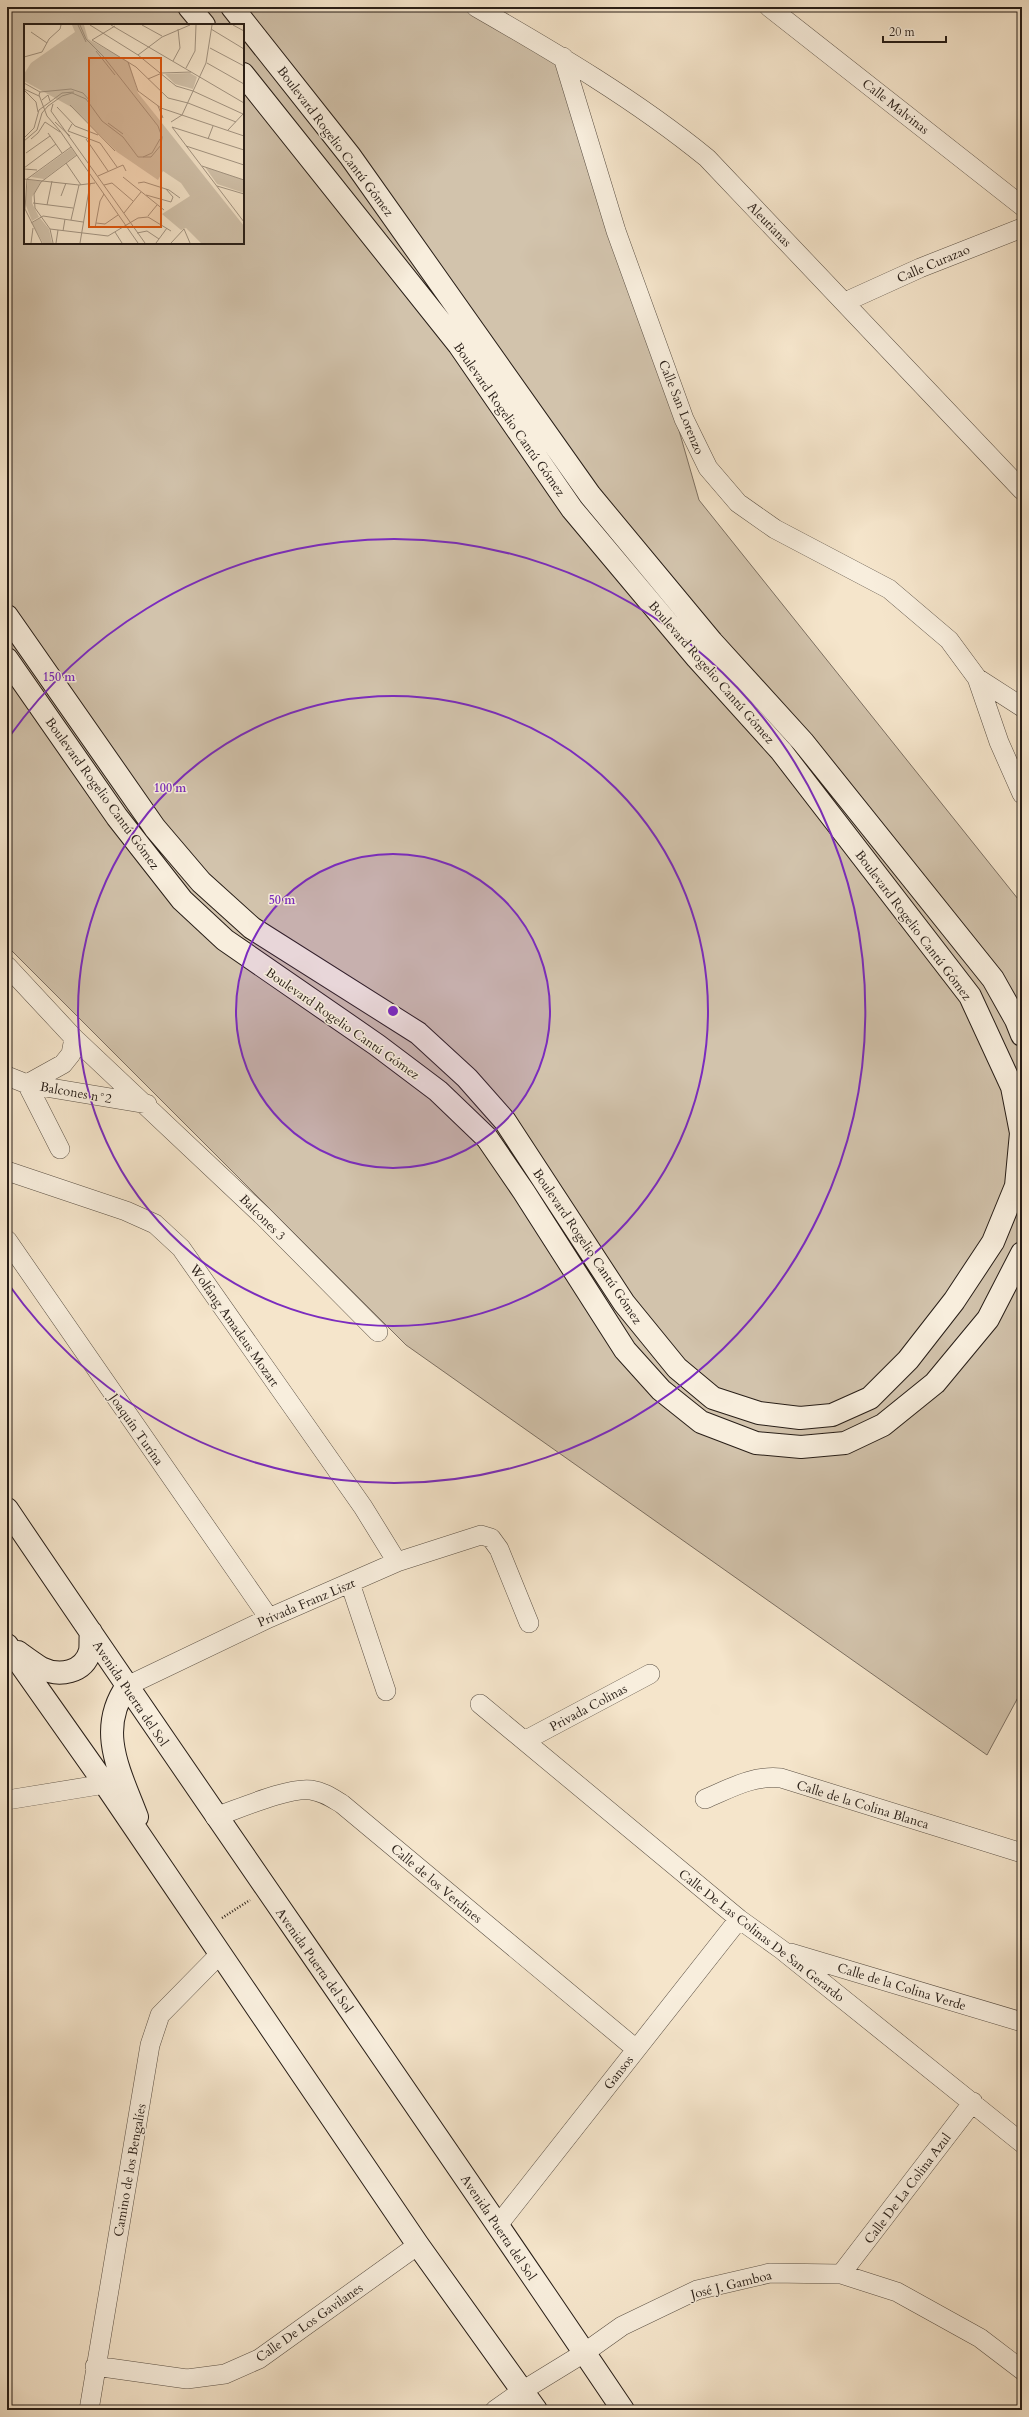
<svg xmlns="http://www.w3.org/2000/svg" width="1029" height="2417" font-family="Cardo,serif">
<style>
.green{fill:#d2c3ac;stroke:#7d7062;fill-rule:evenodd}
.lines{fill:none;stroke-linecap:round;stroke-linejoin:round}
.street-casing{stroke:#5b5044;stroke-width:20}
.secondary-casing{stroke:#281e17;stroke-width:24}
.path{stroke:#281e17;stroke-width:2.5;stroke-dasharray:1 2;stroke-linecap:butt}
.street{stroke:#f8eedd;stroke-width:19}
.secondary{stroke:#f8eedd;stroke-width:22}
.ring{fill:none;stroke:#7b2cbf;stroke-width:2}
.labels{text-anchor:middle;stroke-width:3;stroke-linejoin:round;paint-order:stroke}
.street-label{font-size:13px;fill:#281e17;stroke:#f8eedd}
.inset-road{fill:none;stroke:#a39583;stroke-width:1}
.view{fill:#de560d;fill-opacity:0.15;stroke:#de560d;stroke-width:2}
.inset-edge{fill:none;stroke:#281e17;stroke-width:2}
.centre{fill:#7b2cbf;stroke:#f8eedd;stroke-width:2}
.ring-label{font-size:12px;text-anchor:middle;font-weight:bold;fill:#7b2cbf;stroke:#f8eedd;stroke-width:3;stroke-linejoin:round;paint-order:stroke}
</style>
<rect width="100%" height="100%" fill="#f5e5cb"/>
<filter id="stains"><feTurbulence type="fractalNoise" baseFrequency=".005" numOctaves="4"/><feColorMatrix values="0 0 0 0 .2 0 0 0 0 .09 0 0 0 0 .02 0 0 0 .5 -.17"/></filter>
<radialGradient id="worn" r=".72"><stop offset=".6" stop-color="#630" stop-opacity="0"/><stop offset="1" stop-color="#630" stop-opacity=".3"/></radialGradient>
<path class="green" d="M 7,7 L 476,7 L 573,62 L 699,500 L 1022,904 L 1022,1690 L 987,1755 L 406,1345 L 7,946 ZM 25,25 L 243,25 L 243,243 L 25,243 Z"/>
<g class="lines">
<g class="street-casing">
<path id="street" d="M 476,7 C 556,53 636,100 707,158 L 1022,490
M 769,7 L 1022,206
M 563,57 L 616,231 L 684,419 L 708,468 L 738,503 L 775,529 L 889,589 L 949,640 L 977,678 L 1022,707
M 845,302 L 920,268 L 1022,228
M 977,678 L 999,742 L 1022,794
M 7,966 L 74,1038 L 264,1217 L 378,1332
M 7,1076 L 27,1084 L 147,1104
M 60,1149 L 27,1084 L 63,1064 L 71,1054 L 74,1038
M 7,1171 L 126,1211 L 155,1224 L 181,1248 L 363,1507 L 397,1562
M 7,1240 L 269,1618
M 350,1583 L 386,1691
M 127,1686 L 269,1618 L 397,1562 L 481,1535 L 491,1538 L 499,1549 L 529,1623
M 480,1704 L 739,1919 L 782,1950 L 1022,2143
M 526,1740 L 650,1674
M 705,1799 C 731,1788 753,1775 781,1778 L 1022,1853
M 7,1800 L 105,1784
M 215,1817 C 239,1809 288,1787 311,1790 C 324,1792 332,1798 342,1804 L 636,2049
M 791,1953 L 1022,2022
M 498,2225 L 739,1919
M 841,2274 L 973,2102
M 95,2366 L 187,2379 L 225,2374 L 259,2359 L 418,2245
M 89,2410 L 150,2045 L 160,2015 L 220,1954
M 495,2410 L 522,2391 L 584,2353 L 622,2326 L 697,2290 L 770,2273 L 841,2274 L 897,2292 L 980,2338 L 1022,2370"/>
</g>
<g class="secondary-casing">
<path id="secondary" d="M 189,7 L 204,25
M 232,7 L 350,156 L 590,495 L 712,642 L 803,742 L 993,979 L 1016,1020 L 1022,1035
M 7,616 L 155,828 L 201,882 L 252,928 L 418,1033 L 467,1078 L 505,1121 L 624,1303 L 677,1368 L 713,1398 L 759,1413 L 800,1418 L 832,1415 L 870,1398 L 908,1360 L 954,1301 L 993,1242 L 1016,1186 L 1021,1133 L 1012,1087 L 970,996 L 781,751 L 697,658 L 572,509 L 459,345 L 243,74
M 7,659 L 117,817 L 182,900 L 225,940 L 377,1045 L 438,1091 L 487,1138 L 524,1192 L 625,1350 L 661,1390 L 701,1422 L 756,1443 L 801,1447 L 845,1443 L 883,1425 L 935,1383 L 988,1319 L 1022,1253
M 7,1509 C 211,1811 420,2108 623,2410
M 7,1645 L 105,1784 L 418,2245 L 536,2410
M 18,1652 C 25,1657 33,1663 41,1668 C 59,1677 84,1673 90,1651 C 91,1646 90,1638 91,1632
M 127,1686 C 96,1730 120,1772 137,1817"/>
</g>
<path class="path" d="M 222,1918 L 250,1900"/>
<use href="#street" class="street"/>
<use href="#secondary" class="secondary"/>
</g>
<circle cx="393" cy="1011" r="157" fill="#7b2cbf" fill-opacity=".12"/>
<g class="ring">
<circle cx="393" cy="1011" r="157"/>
<circle cx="393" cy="1011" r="315"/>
<path d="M9 737A472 472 0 1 1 9 1285"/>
</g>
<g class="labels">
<g class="street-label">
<text transform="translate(896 106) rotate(38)" y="5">Calle Malvinas</text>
<text transform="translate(336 141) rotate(53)" y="5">Boulevard Rogelio Cantú Gómez</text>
<text transform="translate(770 224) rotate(46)" y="5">Aleutianas</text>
<text transform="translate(933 263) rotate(-23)" y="5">Calle Curazao</text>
<text transform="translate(682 407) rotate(68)" y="5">Calle San Lorenzo</text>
<text transform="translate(510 419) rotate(55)" y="5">Boulevard Rogelio Cantú Gómez</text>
<text transform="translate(712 672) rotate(49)" y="5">Boulevard Rogelio Cantú Gómez</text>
<text transform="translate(103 793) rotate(54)" y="5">Boulevard Rogelio Cantú Gómez</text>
<text transform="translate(914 925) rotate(53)" y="5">Boulevard Rogelio Cantú Gómez</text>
<text transform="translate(343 1023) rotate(35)" y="5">Boulevard Rogelio Cantú Gómez</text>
<text transform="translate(76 1092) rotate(10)" y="5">Balcones n°2</text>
<text transform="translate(263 1217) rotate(45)" y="5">Balcones 3</text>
<text transform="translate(588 1246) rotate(56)" y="5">Boulevard Rogelio Cantú Gómez</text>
<text transform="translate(235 1325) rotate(55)" y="5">Wolfang Amadeus Mozart</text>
<text transform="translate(137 1429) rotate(55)" y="5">Joaquín Turína</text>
<text transform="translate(306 1602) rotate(-23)" y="5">Privada Franz Liszt</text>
<text transform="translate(131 1693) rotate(56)" y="5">Avenida Puerta del Sol</text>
<text transform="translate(588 1707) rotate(-28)" y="5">Privada Colinas</text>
<text transform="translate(863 1804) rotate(17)" y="5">Calle de la Colina Blanca</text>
<text transform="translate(437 1883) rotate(40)" y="5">Calle de los Verdines</text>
<text transform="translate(762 1935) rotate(38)" y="5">Calle De Las Colinas De San Gerardo</text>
<text transform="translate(315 1960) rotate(55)" y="5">Avenida Puerta del Sol</text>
<text transform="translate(902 1986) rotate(17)" y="5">Calle de la Colina Verde</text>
<text transform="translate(618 2072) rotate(-52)" y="5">Gansos</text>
<text transform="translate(129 2170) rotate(-80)" y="5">Camino de los Bengalíes</text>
<text transform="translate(907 2188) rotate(-53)" y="5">Calle De La Colina Azul</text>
<text transform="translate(499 2227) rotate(56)" y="5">Avenida Puerta del Sol</text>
<text transform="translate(731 2284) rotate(-14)" y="5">José J. Gamboa</text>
<text transform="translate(309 2322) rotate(-35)" y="5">Calle De Los Gavilanes</text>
</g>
</g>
<g transform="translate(24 24)">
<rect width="220" height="220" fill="#f5e5cb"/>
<path d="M 48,1 L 60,1 L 64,15 L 105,38 L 114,69 L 220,202 L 220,219 L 177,219 L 162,204 L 157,206 L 138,190 L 166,172 L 157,159 L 139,147 L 134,156 L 93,128 L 49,84 L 0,57 L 0,50 L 7,39 L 51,8 ZM 166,49 L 173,53 L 169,65 L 151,60 L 141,50 ZM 47,124 L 52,131 L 20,155 L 7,153 ZM 181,143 L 220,156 L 220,169 L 193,160 ZM 4,156 L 17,157 L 8,173 L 8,179 L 15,193 L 8,197 L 1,179 ZM 16,194 L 25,205 L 28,219 L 19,219 L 8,199 Z" fill="#d2c3ac"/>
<path class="inset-road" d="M 54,1 L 62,18M 66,1 L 114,31 L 152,62 L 169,67 L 219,90M 87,1 L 220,79M 118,1 L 138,12M 209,1 L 220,7M 91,2 L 68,16 L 112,43 L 144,74 L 164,79 L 212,98M 187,5 L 220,25M 7,8 L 23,19M 186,24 L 220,42M 72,27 L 91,51M 114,31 L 138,13 L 166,1M 0,33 L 18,28 L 25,15 L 36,5 L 37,1M 149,37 L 156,24 L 154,5M 104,38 L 114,67 L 137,84 L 220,112M 183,39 L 220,60M 162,44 L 171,27 L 172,1M 124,55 L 138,49 L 167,48M 0,59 L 16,68M 0,65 L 15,72M 0,66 L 12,78 L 14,88M 18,76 L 24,71 L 26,77M 66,77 L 59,69 L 47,65 L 16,68 L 15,71 L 23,92 L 36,107 L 114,219M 29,80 L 27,87 L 121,219M 46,81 L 91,127M 134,82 L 139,94M 33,83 L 51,102 L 74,111M 31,98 L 46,112M 147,98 L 158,91 L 182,39 L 188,1M 84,99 L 99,110M 48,100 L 44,107 L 76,119 L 93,143M 148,103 L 220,198M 148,103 L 220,126M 204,106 L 219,90M 24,109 L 38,129M 0,114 L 10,104 L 15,86 L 38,69 L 50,68M 7,115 L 14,109 L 21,98 L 36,108M 62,115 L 84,147M 184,115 L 189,102M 0,117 L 13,106 L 18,89 L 24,82 L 38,72 L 48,69 L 62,75 L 78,97 L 99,113 L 114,133 L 127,133 L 137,121 L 138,113 L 134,102 L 79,32 L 62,15 L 56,1M 162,122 L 220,141M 2,129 L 26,112M 119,133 L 128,129 L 136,115M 42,139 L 57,161M 178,142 L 220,156M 0,144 L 32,120M 0,145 L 13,146M 74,152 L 99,141 L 102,147M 99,153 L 140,186M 0,155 L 55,161 L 71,159M 114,159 L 120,158 L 145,166 L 156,174M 80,161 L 88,159 L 109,177M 193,162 L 220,170M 122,171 L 147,178 L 149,173 L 142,165M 37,172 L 42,159M 9,179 L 49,184M 23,181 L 28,157M 100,189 L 117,168M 124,192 L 133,181M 47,196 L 55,161M 7,199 L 19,192 L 59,198M 72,199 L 81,200 L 94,191M 71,204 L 76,177 L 80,170M 26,205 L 84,212 L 114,194 L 124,193 L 147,207M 39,207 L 41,195M 91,208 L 98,219M 113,209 L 123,207 L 135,215M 7,219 L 9,204M 18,219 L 1,185 L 3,155 L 47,123M 29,219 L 26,205 L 11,184 L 10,170 L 17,158 L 53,131M 32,219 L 34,206M 56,219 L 66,160M 132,219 L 143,204M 147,219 L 160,205 L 166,219"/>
<path class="view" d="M 65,34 L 137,34 L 137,203 L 65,203 Z"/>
<rect width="220" height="220" class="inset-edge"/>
</g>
<circle cx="393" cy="1011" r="6" class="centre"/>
<g class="ring-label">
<text x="59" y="681">150 m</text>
<text x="170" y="792">100 m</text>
<text x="282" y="904">50 m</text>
</g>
<rect width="1029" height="2417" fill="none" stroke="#f5e5cb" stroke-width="24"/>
<rect x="8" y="8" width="1013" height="2401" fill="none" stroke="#281e17" stroke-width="2"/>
<rect x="12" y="12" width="1005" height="2393" fill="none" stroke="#281e17"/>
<path d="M883 36v6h63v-6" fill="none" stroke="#281e17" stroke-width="2"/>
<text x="889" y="36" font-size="12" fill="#281e17" stroke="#f8eedd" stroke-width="3" paint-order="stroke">20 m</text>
<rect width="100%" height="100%" filter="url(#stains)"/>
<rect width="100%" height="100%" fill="url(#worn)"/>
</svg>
